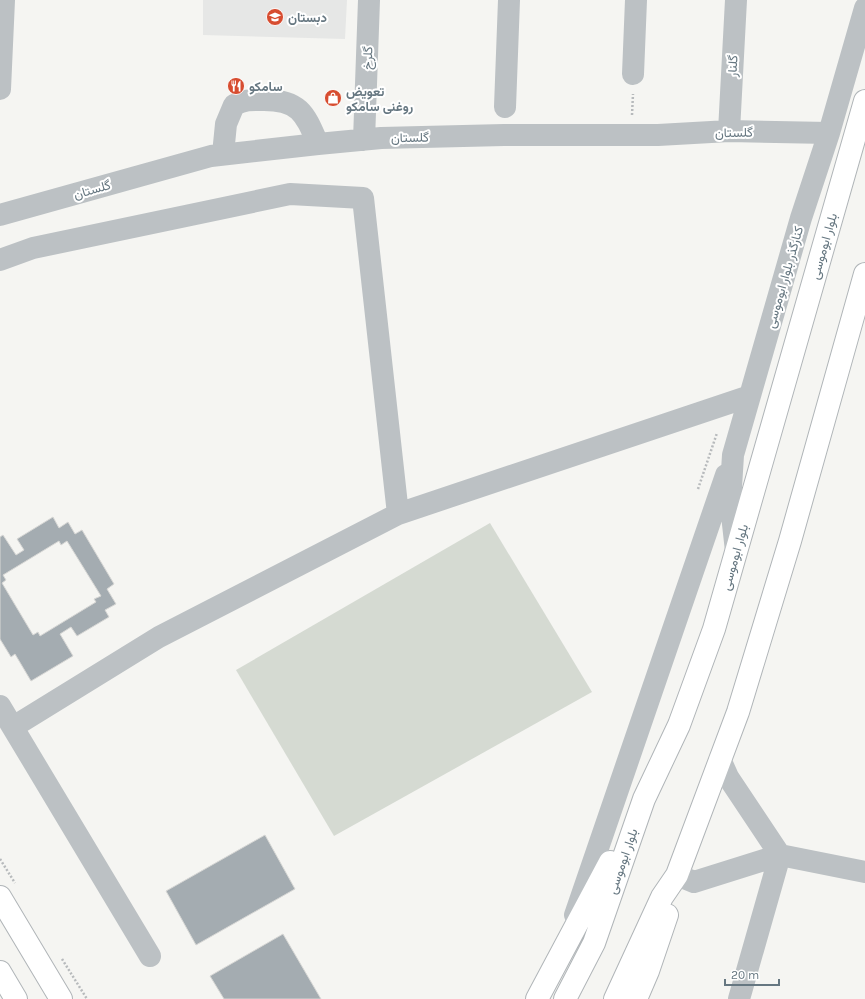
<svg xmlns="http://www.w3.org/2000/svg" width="865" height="999" font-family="Karla,Vazirmatn,sans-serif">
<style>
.built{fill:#e6e7e6}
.green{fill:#d5dad2}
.building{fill:#a4acb1;stroke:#d7d7d5;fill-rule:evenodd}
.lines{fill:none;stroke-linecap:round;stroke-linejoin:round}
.major-casing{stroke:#b0b5b8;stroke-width:24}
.path{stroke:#b7babc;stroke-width:2.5;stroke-dasharray:2 2;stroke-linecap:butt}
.minor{stroke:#bcc1c4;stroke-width:22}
.major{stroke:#fff;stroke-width:22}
.labels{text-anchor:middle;stroke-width:4;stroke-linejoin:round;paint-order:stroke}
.poi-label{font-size:13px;font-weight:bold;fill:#667781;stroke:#fff;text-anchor:start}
.street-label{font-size:13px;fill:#667781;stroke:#fff}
</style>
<rect width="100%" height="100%" fill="#f5f5f2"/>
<path class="built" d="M 203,0 L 347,0 L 345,39 L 203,35 Z"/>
<path class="green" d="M 490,523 L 592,692 L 334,836 L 236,670 Z"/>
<path class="building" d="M 53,517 L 59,528 L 68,522 L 75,534 L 82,530 L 114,584 L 107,589 L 116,604 L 105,610 L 109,617 L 77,636 L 71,627 L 60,634 L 73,656 L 31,681 L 15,654 L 11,657 L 0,639 L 0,537 L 3,535 L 16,555 L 24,550 L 17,539 ZM 59,541 L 61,545 L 67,541 L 101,596 L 94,599 L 96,602 L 40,636 L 38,632 L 33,635 L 2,583 L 6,580 L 3,575 Z
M 265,835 L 295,889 L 196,945 L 166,891 Z
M 283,934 L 321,999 L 224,999 L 210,976 Z"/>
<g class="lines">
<g class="major-casing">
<path id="major" d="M 0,897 L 61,999
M 0,972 L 16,999
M 537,999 L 610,862
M 565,999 L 594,943 L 644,799 L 679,725 L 714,629 L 865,101
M 615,999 L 662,897 L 677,875 L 738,712 L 790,541 L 865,274
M 636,999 L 648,971 L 667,915"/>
</g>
<path class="path" d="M 632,115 L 633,94
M 698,489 L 717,433
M 0,859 L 15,883
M 62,959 L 87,999"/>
<path class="minor" d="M 633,74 L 636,0
M 0,89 L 4,0
M 505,107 L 509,0
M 729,131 L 736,0
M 364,140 L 369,0
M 223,154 L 226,124 L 234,105 C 247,99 251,100 264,100 C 300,100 305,114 318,144
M 0,215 L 211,156 L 318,144 L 381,138 L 504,135 L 658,135 L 729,131 L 829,133
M 0,260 L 33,248 L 290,194 L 363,198 L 398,514 L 750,396
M 736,551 L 732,515 L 731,487 L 733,455 L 801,218 L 829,133 L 865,8
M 0,706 L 150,956
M 13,727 L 159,637 L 398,514
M 720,759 L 728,777 L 780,855 L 739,999
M 677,875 L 694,882 L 780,855 L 865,872
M 575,915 L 726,475"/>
<use href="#major" class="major"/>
</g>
<defs>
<g id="school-disc" transform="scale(0.9)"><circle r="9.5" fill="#d74d30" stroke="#fff"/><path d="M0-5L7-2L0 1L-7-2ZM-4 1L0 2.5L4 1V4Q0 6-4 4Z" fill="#fff"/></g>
<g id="restaurant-disc" transform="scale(0.9)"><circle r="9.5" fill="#d74d30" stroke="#fff"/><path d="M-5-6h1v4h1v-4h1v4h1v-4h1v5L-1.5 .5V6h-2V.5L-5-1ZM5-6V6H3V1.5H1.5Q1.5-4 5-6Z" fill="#fff"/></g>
<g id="shop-disc" transform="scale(0.9)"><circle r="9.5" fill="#d74d30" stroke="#fff"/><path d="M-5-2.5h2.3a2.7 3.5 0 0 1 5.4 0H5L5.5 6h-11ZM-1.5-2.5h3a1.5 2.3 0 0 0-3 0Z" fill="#fff"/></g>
</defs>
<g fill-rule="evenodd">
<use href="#school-disc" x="275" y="17"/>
<use href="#restaurant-disc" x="236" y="86"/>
<use href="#shop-disc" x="333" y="98"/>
</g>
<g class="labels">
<g class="poi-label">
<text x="288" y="22">دبستان</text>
<text x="249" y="91">سامکو</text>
<text x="346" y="96">تعویض<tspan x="346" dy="15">روغنی سامکو</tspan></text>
</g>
<g class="street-label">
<text transform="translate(367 58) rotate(-88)" y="5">گلرخ</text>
<text transform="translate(732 66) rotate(-87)" y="5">گلنار</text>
<text transform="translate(734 132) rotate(-1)" y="5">گلستان</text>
<text transform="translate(410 137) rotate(-1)" y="5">گلستان</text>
<text transform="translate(92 189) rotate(-16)" y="5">گلستان</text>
<text transform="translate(823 246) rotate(-74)" y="5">بلوار ابوموسی</text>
<text transform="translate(784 277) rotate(-74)" y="5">کنارگذر بلوار ابوموسی</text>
<text transform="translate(734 557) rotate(-74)" y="5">بلوار ابوموسی</text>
<text transform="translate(622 861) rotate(-71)" y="5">بلوار ابوموسی</text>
</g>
</g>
<path d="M725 979v6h54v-6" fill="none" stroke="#667781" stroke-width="2"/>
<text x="731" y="979" font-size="12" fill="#667781" stroke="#ffffff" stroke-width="3" paint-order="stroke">20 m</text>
</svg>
